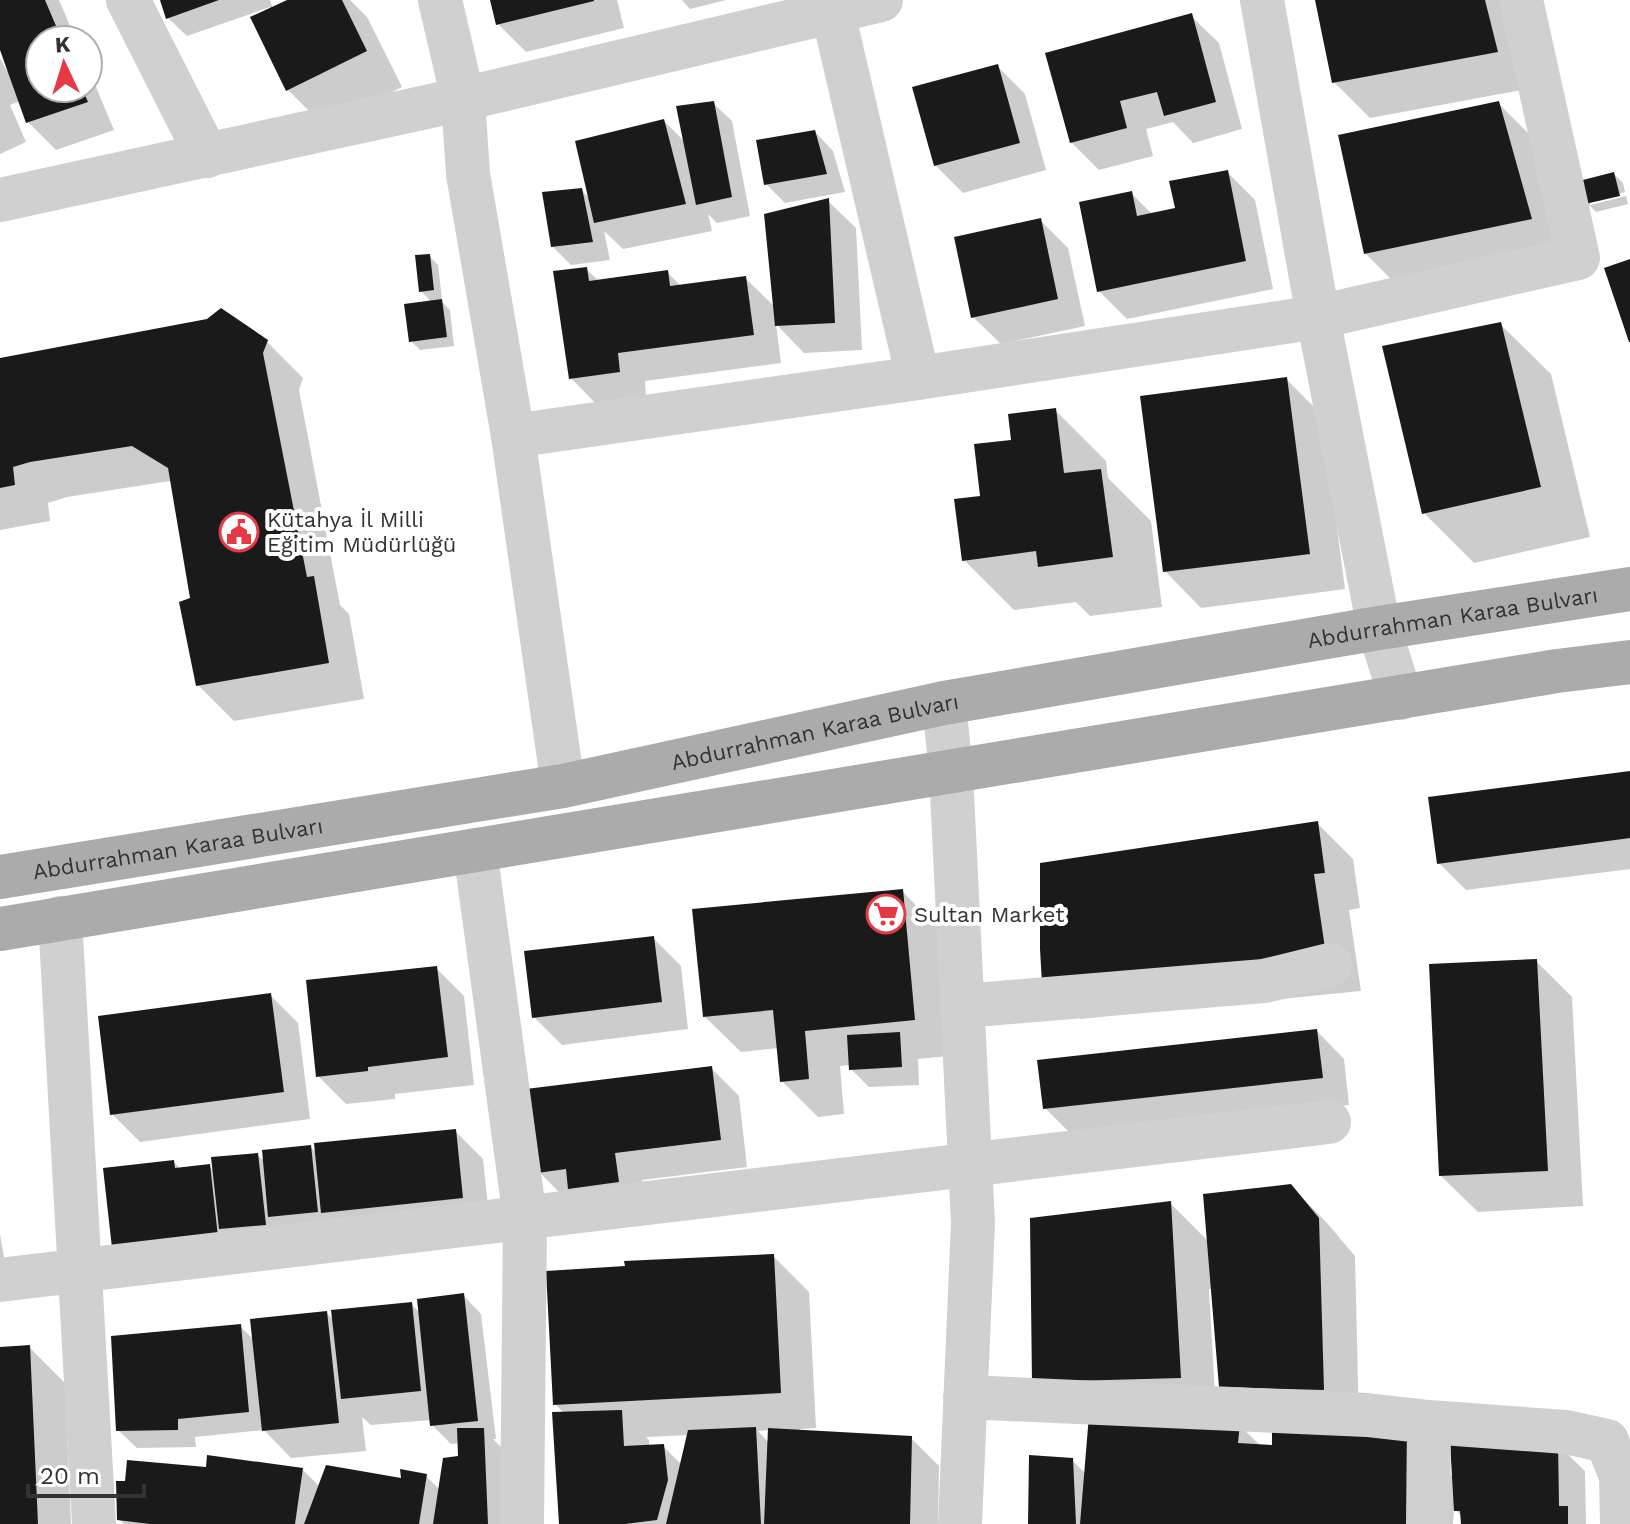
<svg xmlns="http://www.w3.org/2000/svg" width="1630" height="1524" font-family="'Work Sans',sans-serif">
<style>
.shadow{fill:#0003;fill-rule:evenodd}
.building{fill:#1a1a1a}
.lines{fill:none;stroke-linecap:round;stroke-linejoin:round}
.minor{stroke:#d0d0d0;stroke-width:44}
.major{stroke:#ababab;stroke-width:44}
.labels{text-anchor:middle;stroke-width:8;stroke-linejoin:round;paint-order:stroke}
.poi-label{font-size:22px;fill:#333;stroke:#fff;text-anchor:start}
.street-label{font-size:22px;fill:#333;stroke:#fff}
</style>
<rect width="100%" height="100%" fill="#fff"/>
<path class="shadow" d="M 0,0 L 59,0 L 76,40 L 40,40 L 40,88 L 88,88 L 88,68 L 114,130 L 56,150 L 28,122 L 20,101 L 10,105 L 26,142 L 0,154 L 0,58 L 7,71 L 9,70 L 0,44 Z
M 162,0 L 270,0 L 273,9 L 292,0 L 350,0 L 367,17 L 402,87 L 324,126 L 288,90 L 270,7 L 187,36 L 168,18 Z
M 492,0 L 617,0 L 624,28 L 526,52 L 498,24 Z
M 682,0 L 726,0 L 690,9 Z
M 1317,0 L 1510,0 L 1533,88 L 1370,118 L 1334,82 Z
M 1191,16 L 1219,43 L 1242,129 L 1193,143 L 1173,122 L 1146,129 L 1153,156 L 1099,170 L 1071,142 Z
M 997,66 L 1025,94 L 1046,170 L 963,193 L 935,165 Z
M 713,103 L 732,121 L 750,216 L 717,223 L 708,214 L 712,231 L 623,249 L 604,231 L 610,260 L 571,265 L 552,246 L 581,190 L 590,199 L 664,121 L 686,143 Z
M 1498,103 L 1534,139 L 1567,254 L 1402,290 L 1366,254 Z
M 815,132 L 833,151 L 845,192 L 785,203 L 766,184 Z
M 1227,172 L 1255,200 L 1273,289 L 1127,319 L 1099,291 L 1131,193 L 1153,215 L 1178,210 Z
M 1614,174 L 1623,183 L 1625,192 L 1590,201 L 1590,205 L 1626,196 L 1628,204 L 1596,212 L 1587,203 Z
M 828,201 L 856,228 L 862,350 L 804,353 L 776,324 L 781,363 L 645,381 L 646,399 L 598,406 L 571,378 L 586,269 L 599,281 L 667,272 L 682,287 L 745,278 L 775,307 Z
M 1040,220 L 1068,248 L 1085,326 L 1001,344 L 973,317 Z
M 429,256 L 438,265 L 442,299 L 439,299 L 450,310 L 454,346 L 420,350 L 411,341 L 432,303 L 421,291 Z
M 1500,324 L 1551,374 L 1590,537 L 1474,563 L 1424,513 Z
M 267,342 L 303,378 L 299,390 L 340,605 L 349,614 L 364,699 L 234,721 L 198,685 L 193,599 L 173,483 L 170,481 L 67,497 L 48,503 L 50,521 L 0,530 L 0,360 Z
M 1286,379 L 1322,415 L 1345,589 L 1201,608 L 1165,571 Z
M 1056,411 L 1106,461 L 1108,478 L 1151,521 L 1162,607 L 1090,616 L 1076,602 L 1014,610 L 964,560 L 983,498 Z
M 1630,773 L 1630,869 L 1466,890 L 1439,863 Z
M 1317,823 L 1353,859 L 1360,908 L 1349,910 L 1361,991 L 1080,1019 L 1044,983 Z
M 902,891 L 938,928 L 950,1056 L 918,1059 L 919,1085 L 869,1087 L 851,1069 L 851,1065 L 840,1066 L 844,1114 L 818,1117 L 782,1081 L 779,1048 L 741,1052 L 704,1016 Z
M 653,938 L 681,966 L 688,1029 L 562,1045 L 534,1017 Z
M 1536,961 L 1572,997 L 1583,1206 L 1478,1212 L 1441,1176 Z
M 436,968 L 464,996 L 474,1085 L 395,1094 L 395,1099 L 346,1104 L 318,1076 Z
M 270,995 L 298,1023 L 310,1119 L 140,1142 L 112,1114 Z
M 1317,1031 L 1344,1059 L 1349,1105 L 1073,1136 L 1045,1108 Z
M 711,1068 L 739,1096 L 747,1167 L 642,1180 L 646,1210 L 566,1199 L 539,1172 Z
M 455,1131 L 483,1159 L 490,1225 L 142,1275 L 174,1162 L 181,1170 L 209,1166 L 215,1172 L 258,1155 L 265,1162 L 310,1147 L 317,1153 Z
M 1291,1186 L 1327,1223 L 1355,1256 L 1359,1426 L 1257,1422 L 1213,1289 L 1209,1289 L 1216,1413 L 1239,1425 L 1261,1446 L 1419,1443 L 1454,1478 L 1557,1444 L 1585,1471 L 1586,1524 L 1463,1524 L 1462,1517 L 1454,1508 L 1453,1524 L 1030,1524 L 1072,1460 L 1086,1474 L 1090,1416 L 1070,1417 L 1170,1203 L 1209,1242 Z
M 0,1234 L 11,1299 L 0,1301 Z
M 773,1256 L 809,1292 L 816,1428 L 800,1429 L 800,1432 L 911,1438 L 939,1466 L 938,1524 L 561,1524 L 565,1414 L 555,1404 ZM 770,1430 L 769,1443 L 758,1431 ZM 688,1435 L 682,1465 L 663,1446 L 649,1447 L 649,1440 L 646,1437 Z
M 463,1295 L 481,1314 L 496,1439 L 493,1439 L 502,1448 L 505,1524 L 124,1524 L 119,1519 L 207,1469 L 302,1469 L 320,1487 L 426,1476 L 440,1490 L 460,1458 L 460,1443 L 451,1444 L 432,1425 L 431,1420 L 371,1425 L 362,1417 L 366,1451 L 291,1458 L 264,1430 L 195,1437 L 196,1447 L 137,1448 L 118,1430 L 240,1326 L 254,1340 L 327,1313 L 334,1321 L 411,1304 L 421,1314 Z
M 29,1347 L 65,1383 L 71,1524 L 0,1524 L 0,1349 Z"/>
<path class="building" d="M 0,0 L 45,0 L 62,40 L 40,40 L 40,88 L 82,88 L 88,102 L 26,123 L 0,50 Z
M 160,0 L 219,0 L 166,19 Z
M 287,0 L 342,0 L 367,51 L 286,91 L 250,17 Z
M 490,0 L 594,0 L 594,1 L 496,25 Z
M 1315,0 L 1485,0 L 1498,52 L 1332,83 Z
M 1192,13 L 1216,102 L 1164,116 L 1157,92 L 1120,101 L 1127,128 L 1070,143 L 1045,53 Z
M 998,64 L 1020,143 L 934,166 L 912,87 Z
M 714,101 L 732,197 L 696,205 L 676,106 Z
M 1499,101 L 1532,219 L 1364,254 L 1338,135 Z
M 664,119 L 686,204 L 594,223 L 575,141 Z
M 815,130 L 827,174 L 764,185 L 756,140 Z
M 1228,170 L 1246,261 L 1097,292 L 1079,202 L 1132,191 L 1137,216 L 1175,208 L 1169,181 Z
M 1614,172 L 1620,196 L 1585,204 L 1579,181 Z
M 582,188 L 593,242 L 551,247 L 542,192 Z
M 829,198 L 835,323 L 775,326 L 764,214 Z
M 1041,218 L 1058,299 L 971,318 L 954,237 Z
M 430,254 L 434,290 L 419,292 L 415,255 Z
M 1630,259 L 1630,342 L 1629,342 L 1604,268 Z
M 587,267 L 589,281 L 668,270 L 670,286 L 746,276 L 754,335 L 618,353 L 620,372 L 569,379 L 553,271 Z
M 442,299 L 447,337 L 409,342 L 404,304 Z
M 221,308 L 268,340 L 263,353 L 307,577 L 314,576 L 329,663 L 196,686 L 179,602 L 190,598 L 168,468 L 132,446 L 30,462 L 13,467 L 15,485 L 0,488 L 0,358 L 207,319 Z
M 1501,322 L 1541,487 L 1422,514 L 1382,346 Z
M 1287,377 L 1310,554 L 1163,572 L 1140,396 Z
M 1056,408 L 1064,473 L 1101,469 L 1113,557 L 1038,567 L 1036,551 L 962,561 L 954,499 L 980,496 L 974,444 L 1011,440 L 1008,414 Z
M 1630,771 L 1630,838 L 1437,864 L 1428,797 Z
M 1318,821 L 1325,873 L 1314,874 L 1326,955 L 1042,984 L 1040,949 L 1040,863 Z
M 903,889 L 915,1020 L 805,1031 L 809,1079 L 780,1082 L 773,1010 L 703,1017 L 692,909 Z
M 654,936 L 662,1002 L 532,1018 L 524,951 Z
M 1537,959 L 1548,1171 L 1439,1176 L 1429,964 Z
M 437,966 L 448,1057 L 368,1067 L 368,1071 L 316,1077 L 306,980 Z
M 271,993 L 284,1092 L 110,1115 L 98,1016 Z
M 1317,1029 L 1323,1078 L 1043,1109 L 1037,1060 Z
M 900,1032 L 902,1067 L 849,1070 L 847,1035 Z
M 712,1066 L 721,1140 L 615,1153 L 619,1182 L 568,1189 L 566,1169 L 537,1173 L 526,1089 Z
M 456,1129 L 463,1198 L 321,1213 L 314,1143 Z
M 311,1145 L 318,1212 L 268,1217 L 262,1150 Z
M 258,1153 L 266,1225 L 219,1229 L 211,1157 Z
M 174,1160 L 175,1168 L 210,1164 L 218,1237 L 112,1248 L 103,1168 Z
M 1291,1184 L 1319,1218 L 1324,1390 L 1219,1387 L 1203,1194 Z
M 1171,1201 L 1181,1378 L 1032,1382 L 1030,1218 Z
M 774,1254 L 781,1393 L 553,1405 L 546,1271 L 625,1266 L 624,1261 Z
M 464,1293 L 478,1421 L 430,1426 L 417,1299 Z
M 412,1302 L 421,1391 L 341,1399 L 331,1310 Z
M 327,1311 L 339,1423 L 262,1431 L 250,1319 Z
M 241,1324 L 249,1412 L 178,1419 L 178,1430 L 116,1431 L 111,1336 Z
M 30,1345 L 38,1524 L 0,1524 L 0,1347 Z
M 622,1410 L 624,1446 L 664,1444 L 668,1480 L 657,1520 L 625,1524 L 559,1524 L 552,1412 Z
M 1089,1415 L 1240,1423 L 1238,1443 L 1272,1445 L 1272,1427 L 1420,1441 L 1415,1524 L 1080,1524 Z
M 756,1427 L 761,1524 L 666,1524 L 688,1430 Z
M 457,1428 L 484,1428 L 488,1524 L 433,1524 L 443,1458 L 458,1456 Z
M 768,1428 L 912,1436 L 910,1524 L 764,1524 Z
M 1450,1442 L 1558,1442 L 1559,1506 L 1568,1506 L 1568,1524 L 1461,1524 L 1460,1511 L 1454,1511 Z
M 207,1455 L 303,1468 L 295,1524 L 150,1524 L 117,1520 L 116,1481 L 125,1481 L 127,1460 L 206,1467 Z
M 1029,1455 L 1073,1458 L 1076,1524 L 1028,1524 Z
M 326,1465 L 401,1478 L 400,1469 L 427,1474 L 419,1524 L 304,1524 Z"/>
<g class="lines">
<path class="minor" d="M 128,0 L 207,156
M 440,0 L 463,99 L 468,174 L 513,436 L 918,378 L 1318,317 L 1578,258 L 1521,0
M 830,0 L 918,378
M 1262,0 L 1318,317 L 1379,628 L 1401,698
M 0,200 L 463,99 L 881,0
M 513,436 L 563,786
M 944,703 L 951,772 L 973,1223 L 960,1524
M 475,850 L 525,1218 L 522,1524
M 60,918 L 94,1524
M 963,1006 L 1264,981 L 1330,965
M 0,1280 L 1329,1122
M 965,1397 L 1367,1415 L 1429,1422 L 1566,1432 L 1607,1441 L 1621,1476 L 1622,1524
M 1428,1524 L 1429,1422"/>
<g class="major">
<path id="s1" d="M 0,877 L 563,786 L 944,703 L 1379,628 L 1630,589"/>
<path d="M 0,929 L 1557,671 L 1630,662"/>
</g>
</g>
<defs>
<g id="civic-ring" transform="scale(2)"><circle r="9.5" fill="#fff" stroke="#e63946" stroke-width="1.5"/><path d="M-.6-6.5H3V-4.5H.6V-3L4-1V1h2V6H-6V1h2V-1L-.6-3ZM-1.2 2.5V6h2.4V2.5Z" fill="#e63946"/></g>
<g id="supermarket-ring" transform="scale(2)"><circle r="9.5" fill="#fff" stroke="#e63946" stroke-width="1.5"/><path d="M-6-5.5h2.5l.6 2H6L4.5 2H-2.5L-4.4-4H-6ZM-1.5 3.2a1.3 1.3 0 1 0 .1 0ZM3 3.2a1.3 1.3 0 1 0 .1 0Z" fill="#e63946"/></g>
</defs>
<g fill-rule="evenodd">
<use href="#civic-ring" x="239" y="532"/>
<use href="#supermarket-ring" x="886" y="914"/>
</g>
<g class="labels">
<g class="poi-label">
<text x="267" y="527">Kütahya İl Milli<tspan x="267" dy="25">Eğitim Müdürlüğü</tspan></text>
<text x="914" y="922">Sultan Market</text>
</g>
<g class="street-label">
<text dy="8" stroke="none"><textPath href="#s1" startOffset="1476">Abdurrahman Karaa Bulvarı</textPath></text>
<text dy="8" stroke="none"><textPath href="#s1" startOffset="828">Abdurrahman Karaa Bulvarı</textPath></text>
<text dy="8" stroke="none"><textPath href="#s1" startOffset="180">Abdurrahman Karaa Bulvarı</textPath></text>
</g>
</g>
<g transform="translate(64 64) rotate(356)"><circle r="38" fill="#ffffff" stroke="#adadad" stroke-width="2"/>
<path d="M0-6L14 30L0 20L-14 30Z" fill="#e63946"/>
<text y="-12" font-size="22" font-weight="bold" text-anchor="middle" fill="#333333">K</text>
</g>
<path d="M28 1484v12h116v-12" fill="none" stroke="#333333" stroke-width="4"/>
<text x="40" y="1484" font-size="24" fill="#333333" stroke="#ffffff" stroke-width="6" paint-order="stroke">20 m</text>
</svg>
